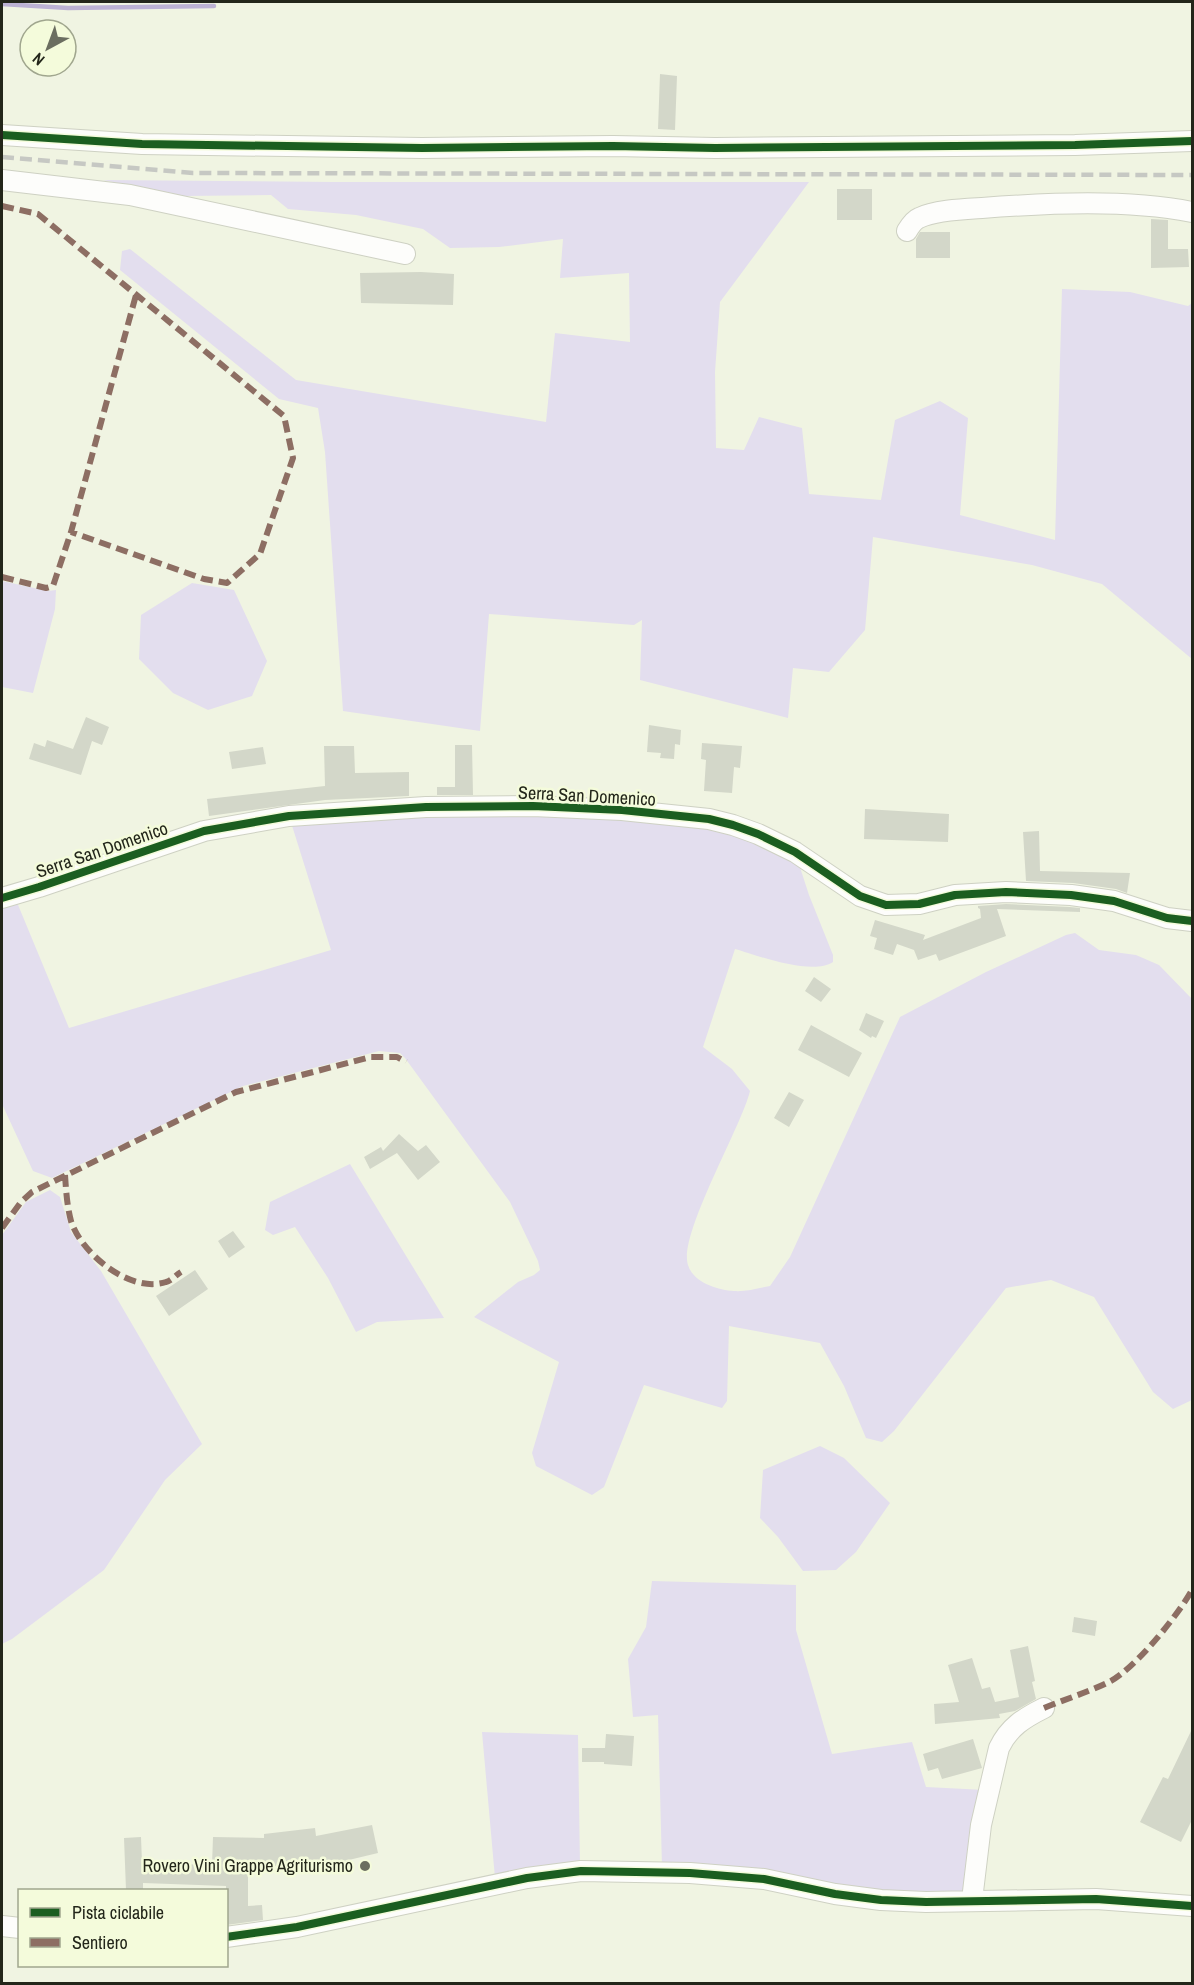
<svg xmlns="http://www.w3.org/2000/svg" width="1194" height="1985" font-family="'Archivo Narrow',sans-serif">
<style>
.green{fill:#e3deee}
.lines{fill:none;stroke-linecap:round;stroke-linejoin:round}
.stream{stroke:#bcb2d3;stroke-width:4.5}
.building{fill:#d3d7c9}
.street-casing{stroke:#ced1c3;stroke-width:22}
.street{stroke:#fdfdfb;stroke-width:20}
.rail{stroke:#c6c8c3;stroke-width:4.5;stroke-dasharray:12 6;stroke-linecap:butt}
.quiet{stroke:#8d6e63;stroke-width:6;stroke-dasharray:12 6;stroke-linecap:butt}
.cycleway-casing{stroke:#f4fbdb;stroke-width:11}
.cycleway{stroke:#1b5e20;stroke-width:8}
.poi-dot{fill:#6b6e60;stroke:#f4fbdb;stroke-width:2}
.labels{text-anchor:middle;stroke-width:5;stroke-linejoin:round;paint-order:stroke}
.street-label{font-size:18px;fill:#23261a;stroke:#f4fbdb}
.poi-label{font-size:18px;fill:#23261a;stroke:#f4fbdb;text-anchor:end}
</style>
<rect width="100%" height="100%" fill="#f0f4e2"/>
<path class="green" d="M 103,180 L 333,182 L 809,182 L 720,302 L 715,372 L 716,448 L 744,450 L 759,417 L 802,428 L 809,494 L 881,500 L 895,420 L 940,401 L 968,418 L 960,515 L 1055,540 L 1062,289 L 1130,292 L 1188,306 L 1192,303 L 1192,659 L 1102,584 L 1032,565 L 873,537 L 865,630 L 829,672 L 793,668 L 788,718 L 640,680 L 642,620 L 634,625 L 489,614 L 480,731 L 343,711 L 325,452 L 318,408 L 279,399 L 120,270 L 122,251 L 130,249 L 296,380 L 546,422 L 555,333 L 630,342 L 629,273 L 560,278 L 563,239 L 499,247 L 450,248 L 423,229 L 356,215 L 288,209 L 271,195 L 182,196 Z
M 2,581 L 48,591 L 56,590 L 55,609 L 33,693 L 2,687 Z
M 192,583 L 234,590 L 267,661 L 252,696 L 208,710 L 173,693 L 139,659 L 141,615 Z
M 426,807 L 709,819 L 795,852 L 809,895 L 833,955 L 833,962 C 812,976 759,956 735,949 L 703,1047 L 732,1069 L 750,1091 C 741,1128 678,1235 688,1265 C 693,1282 717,1290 734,1291 C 745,1292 759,1288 770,1286 L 790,1257 L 900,1017 L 986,972 L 1066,935 L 1075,933 L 1099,950 L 1136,955 L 1159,965 L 1192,999 L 1192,1400 L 1173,1409 L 1153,1392 L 1094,1297 L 1051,1280 L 1006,1288 L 894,1431 L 882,1442 L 866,1438 L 844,1386 L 820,1343 L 729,1326 L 727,1401 L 722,1408 L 644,1385 L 604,1487 L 592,1495 L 536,1466 L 532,1453 L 559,1362 L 474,1317 L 518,1282 L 534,1275 L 540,1270 L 538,1261 L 510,1202 L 405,1058 L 400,1053 L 379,1051 L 243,1086 L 52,1178 L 33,1171 L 2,1104 L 2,903 L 16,900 L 69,1028 L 331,950 L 289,816 Z
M 350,1164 L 444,1318 L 377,1322 L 356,1332 L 328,1278 L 295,1227 L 273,1235 L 265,1230 L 270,1202 Z
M 50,1190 L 60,1197 L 71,1232 L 101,1271 L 202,1444 L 165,1480 L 104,1570 L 12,1639 L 2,1644 L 2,1235 L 26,1202 Z
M 820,1446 L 844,1458 L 890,1503 L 856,1552 L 836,1570 L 803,1571 L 778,1537 L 760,1518 L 763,1470 Z
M 652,1581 L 796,1585 L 796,1630 L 832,1754 L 912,1742 L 926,1787 L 985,1790 L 968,1894 L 876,1893 L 662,1867 L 658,1715 L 633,1717 L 628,1659 L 646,1627 Z
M 482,1732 L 578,1735 L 580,1865 L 495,1878 Z"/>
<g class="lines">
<path class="stream" d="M 2,4 L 68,8 L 214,6"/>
</g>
<path class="building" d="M 660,74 L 677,76 L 675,130 L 658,129 Z
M 837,189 L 872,189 L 872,220 L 837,220 Z
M 1151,219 L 1168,220 L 1168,249 L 1188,249 L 1189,267 L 1151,268 Z
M 920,232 L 950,232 L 950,258 L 916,258 L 916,239 Z
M 421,272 L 454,274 L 453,305 L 361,303 L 360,273 Z
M 86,717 L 109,727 L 102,745 L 92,741 L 81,775 L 29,759 L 34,743 L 45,747 L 47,740 L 73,749 Z
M 649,725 L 681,730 L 680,745 L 675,744 L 674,759 L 660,758 L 661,753 L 647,752 Z
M 702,743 L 742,746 L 740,768 L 734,767 L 732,793 L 704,791 L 706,760 L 701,759 Z
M 455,745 L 472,745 L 473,795 L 437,795 L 437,787 L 455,787 Z
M 324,746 L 354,746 L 355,773 L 409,772 L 409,796 L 325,800 L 209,816 L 207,799 L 325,786 Z
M 263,747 L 266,764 L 232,769 L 229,752 Z
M 865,809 L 949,814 L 948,842 L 864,839 Z
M 1039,831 L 1040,871 L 1130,873 L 1127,893 L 1116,889 L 1073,883 L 1026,881 L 1023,832 Z
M 1006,904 L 1070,907 L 1080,908 L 1080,912 L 997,909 L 1006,936 L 939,961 L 936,954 L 918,960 L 914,950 L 897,944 L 893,955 L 874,949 L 877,938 L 870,936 L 875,920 L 925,935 L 923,940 L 981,918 L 980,909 L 978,908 L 978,906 Z
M 814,977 L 831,989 L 821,1002 L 805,991 Z
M 866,1013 L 884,1021 L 876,1038 L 872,1036 L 871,1038 L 859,1030 Z
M 811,1025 L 862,1053 L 849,1077 L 798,1050 Z
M 789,1092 L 804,1100 L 789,1127 L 774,1118 Z
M 399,1134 L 418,1151 L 426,1145 L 440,1162 L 418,1180 L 397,1153 L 370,1169 L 364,1157 L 381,1147 L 383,1151 Z
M 233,1231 L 245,1247 L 229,1258 L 218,1241 Z
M 195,1270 L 208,1289 L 169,1316 L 156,1296 Z
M 1074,1617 L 1097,1621 L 1095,1636 L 1072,1632 Z
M 1028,1646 L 1035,1681 L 1032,1682 L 1036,1699 L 1015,1711 L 999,1714 L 1000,1718 L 935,1724 L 934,1704 L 959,1702 L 948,1665 L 972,1658 L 982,1689 L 990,1687 L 995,1702 L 1019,1697 L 1010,1650 Z
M 1192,1729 L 1192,1820 L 1181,1842 L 1140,1822 L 1163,1777 L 1168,1779 Z
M 606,1734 L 634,1736 L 632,1766 L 604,1764 L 604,1762 L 582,1762 L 582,1748 L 605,1748 Z
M 973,1739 L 982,1768 L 942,1779 L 938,1768 L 928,1771 L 923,1754 Z
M 372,1825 L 378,1853 L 332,1864 L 331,1860 L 248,1869 L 248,1906 L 262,1905 L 263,1920 L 226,1925 L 226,1886 L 143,1883 L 143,1890 L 126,1890 L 124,1838 L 141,1837 L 142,1863 L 212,1865 L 213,1837 L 264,1838 L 264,1834 L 315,1828 L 316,1836 Z"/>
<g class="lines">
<g class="street-casing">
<path id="street" d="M 2,135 L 142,144 L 422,148 L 613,146 L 715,148 L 1075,145 L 1192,141
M 2,180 L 130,195 L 405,254
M 907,231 C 910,226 914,220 919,218 C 935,210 965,209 982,208 C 1049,203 1127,199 1192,212
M 2,898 L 39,887 L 204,831 L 289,816 L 426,807 L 533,806 L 622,810 L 709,819 L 733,825 L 758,834 L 795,852 L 860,896 L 886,905 L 919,904 L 955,895 L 1006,892 L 1071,895 L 1114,901 L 1167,918 L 1192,921
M 972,1900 L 981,1825 L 999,1748 C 1009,1727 1024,1718 1044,1708
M 2,1926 L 20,1928
M 226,1937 L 297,1927 L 527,1878 L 581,1871 L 690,1873 L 764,1879 L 835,1894 L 881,1900 L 926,1902 L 1096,1899 L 1192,1906"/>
</g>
<use href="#street" class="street"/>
<path class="rail" d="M 2,157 L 193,173 L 1192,175"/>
<path class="quiet" d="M 2,206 L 38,214 L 284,416 L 293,458 L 260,554 L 227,583 L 204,579 L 71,532
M 2,577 L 46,588 L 53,586 L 71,532 L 136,295
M 65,1175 C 66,1190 67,1206 71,1221 C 81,1253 130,1294 166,1282 C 171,1281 176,1275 181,1272
M 2,1228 L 21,1202 L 32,1192 L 236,1092 L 371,1057 L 397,1057 L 406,1062
M 1044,1708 C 1066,1699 1088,1692 1109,1682 C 1135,1669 1178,1615 1192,1590"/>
<g class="cycleway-casing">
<path id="cycleway" d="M 2,135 L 142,144 L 422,148 L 613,146 L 715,148 L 1075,145 L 1192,141
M 2,898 L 39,887 L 204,831 L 289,816 L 426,807 L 533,806 L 622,810 L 709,819 L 733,825 L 758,834 L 795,852 L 860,896 L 886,905 L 919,904 L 955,895 L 1006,892 L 1071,895 L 1114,901 L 1167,918 L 1192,921
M 226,1937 L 297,1927 L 527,1878 L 581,1871 L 690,1873 L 764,1879 L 835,1894 L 881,1900 L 926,1902 L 1096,1899 L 1192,1906"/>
</g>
<use href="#cycleway" class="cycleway"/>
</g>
<circle class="poi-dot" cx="365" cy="1866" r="6"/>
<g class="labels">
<g class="street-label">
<text transform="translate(587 796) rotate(3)" y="6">Serra San Domenico</text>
<text transform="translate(102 850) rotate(-19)" y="6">Serra San Domenico</text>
</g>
<g class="poi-label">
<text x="353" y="1872">Rovero Vini Grappe Agriturismo</text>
</g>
</g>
<rect width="1194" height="1985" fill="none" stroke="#23261a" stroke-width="6"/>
<rect x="18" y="1889" width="210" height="78" fill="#f4fbdb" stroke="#a0a68e" stroke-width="1.5"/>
<rect x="30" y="1908" width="30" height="9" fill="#1b5e20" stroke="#a0a68e" stroke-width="1.5"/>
<text x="72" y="1919" font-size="18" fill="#23261a">Pista ciclabile</text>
<rect x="30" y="1938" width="30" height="9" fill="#8d6e63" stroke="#a0a68e" stroke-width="1.5"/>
<text x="72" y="1949" font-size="18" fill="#23261a">Sentiero</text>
<g transform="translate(48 48) rotate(221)"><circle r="28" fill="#f4fbdb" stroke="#a0a68e" stroke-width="1.5"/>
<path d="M0-4.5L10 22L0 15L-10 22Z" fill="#6b6e60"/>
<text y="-9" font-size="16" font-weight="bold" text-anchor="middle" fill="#23261a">N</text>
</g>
</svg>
